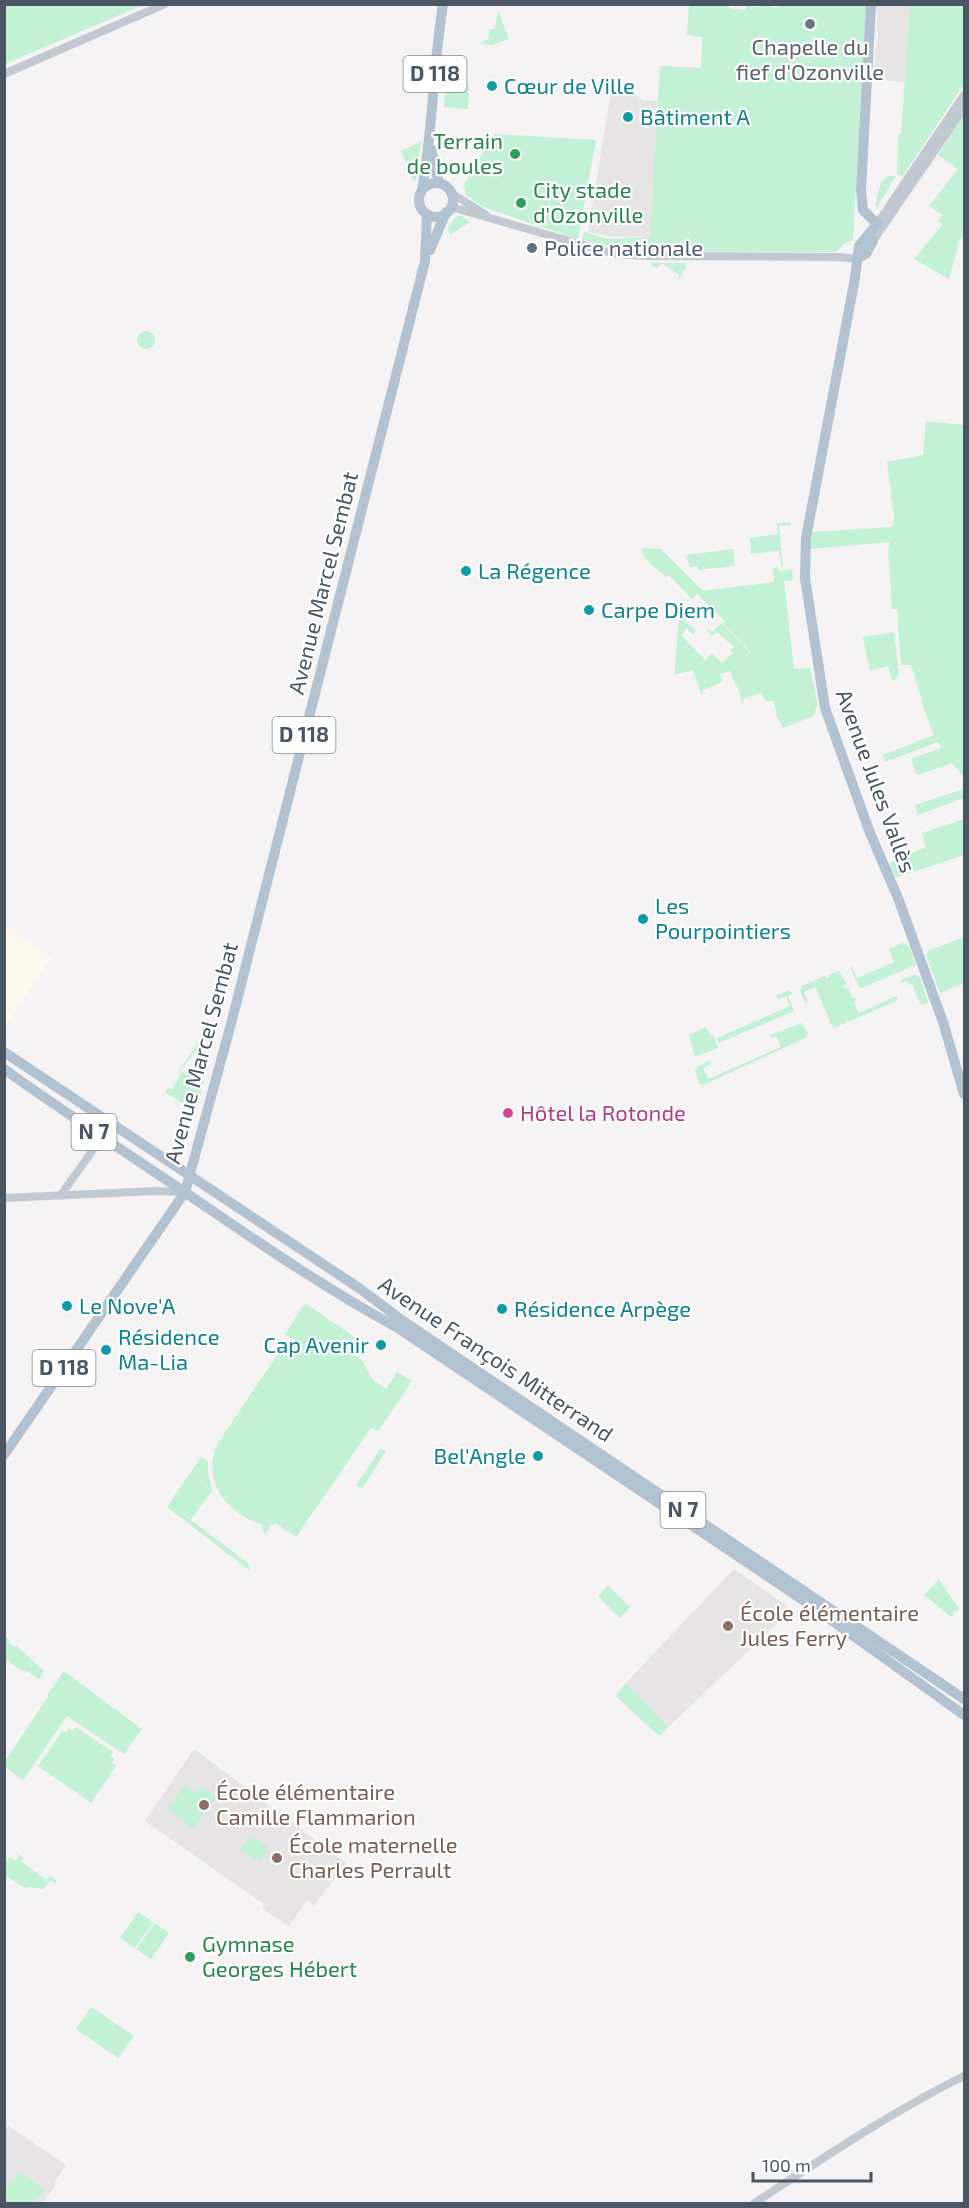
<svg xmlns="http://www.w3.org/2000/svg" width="969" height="2208" font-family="'Exo 2',sans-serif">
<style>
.commercial{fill:#fdf9ef}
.education{fill:#e6e4e5}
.green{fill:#c3f1d5}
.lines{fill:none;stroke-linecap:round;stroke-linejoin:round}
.minor{stroke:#c1cad2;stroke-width:8}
.major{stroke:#b3c2d1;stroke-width:10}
.worship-dot{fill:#6b7280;stroke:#fff;stroke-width:2}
.culture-dot{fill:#0f9aa8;stroke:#fff;stroke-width:2}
.leisure-dot{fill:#2e9e5b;stroke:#fff;stroke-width:2}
.service-dot{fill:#5c6f8a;stroke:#fff;stroke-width:2}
.hotel-dot{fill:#d1479c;stroke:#fff;stroke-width:2}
.education-dot{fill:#8d6e63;stroke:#fff;stroke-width:2}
.labels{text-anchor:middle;stroke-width:4.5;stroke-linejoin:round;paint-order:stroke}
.shield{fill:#fff;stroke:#808990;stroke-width:1.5}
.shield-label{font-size:21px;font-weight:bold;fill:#4a5661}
.worship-label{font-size:22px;fill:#5b616d;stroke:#fff}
.culture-label{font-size:22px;fill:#0d838f;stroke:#fff;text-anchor:start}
.leisure-label{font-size:22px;fill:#27864d;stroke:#fff;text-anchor:start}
.service-label{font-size:22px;fill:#4e5e75;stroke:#fff;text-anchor:start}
.street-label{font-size:22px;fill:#4a5661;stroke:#fff}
.hotel-label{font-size:22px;fill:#b23c85;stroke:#fff;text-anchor:start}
.education-label{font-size:22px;fill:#785e54;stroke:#fff;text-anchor:start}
</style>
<rect width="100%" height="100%" fill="#f5f3f3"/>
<path class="commercial" d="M 5,926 L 52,957 L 5,1028 Z"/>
<path class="education" d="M 876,5 L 910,5 L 905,82 L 874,79 L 875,47 L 877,47 L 878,31 L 876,31 L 878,12 L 876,11 Z
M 612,86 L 633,93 L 643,100 L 658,101 L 650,237 L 610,236 L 588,232 Z
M 734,1569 L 787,1606 L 788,1613 L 660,1735 L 657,1734 L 616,1696 L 622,1690 L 621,1688 Z
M 194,1749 L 346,1863 L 314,1906 L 307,1900 L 290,1925 L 288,1926 L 262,1908 L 264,1904 L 145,1821 Z
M 4,2123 L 66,2165 L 54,2183 L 56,2185 L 42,2203 L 5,2203 Z"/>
<path class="green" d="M 5,4 L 143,4 L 143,5 L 5,64 Z
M 761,4 L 770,5 L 774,8 L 784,4 L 866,5 L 853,240 L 843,244 L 838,251 L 830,252 L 631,251 L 582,240 L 584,232 L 608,239 L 650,237 L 660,66 L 701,68 L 702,37 L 687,35 L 689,5 L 729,5 L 729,8 L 746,10 L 746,6 L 760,7 Z
M 910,5 L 964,5 L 964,84 L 902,177 L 897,174 L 898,135 L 901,132 Z
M 498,10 L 509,39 L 492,45 L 479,44 L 488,39 L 490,29 L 495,29 Z
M 446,83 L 469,84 L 468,109 L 444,107 Z
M 964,115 L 964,238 L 960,238 L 949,279 L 914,259 L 943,224 L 938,221 L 942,215 L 929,206 L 958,169 L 938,155 Z
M 494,134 L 596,140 L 578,239 L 483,207 L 466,195 L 464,182 L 466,181 Z
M 419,141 L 421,141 L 416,181 L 413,181 L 401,151 L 419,143 Z
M 888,176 L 896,176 L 877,207 L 875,206 L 881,182 Z
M 457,216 L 462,216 L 470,222 L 450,235 L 448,227 Z
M 651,263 L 685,263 L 687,266 L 678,281 L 679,275 L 662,263 L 657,268 L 652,266 Z
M137 340a9 9 0 1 1 18 0a9 9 0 1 1-18 0Z
M 926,421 L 964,425 L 964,777 L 952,763 L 917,775 L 911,759 L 941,748 L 938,742 L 885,762 L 883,755 L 934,735 L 921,701 L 922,700 L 911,665 L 901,665 L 897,609 L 892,609 L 888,550 L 890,542 L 810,549 L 812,532 L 892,527 L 894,518 L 887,462 L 923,455 Z
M 790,522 L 791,525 L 779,526 L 783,568 L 782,568 L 779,551 L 751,554 L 750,538 L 778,534 L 777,524 Z
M 642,548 L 661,549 L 703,591 L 774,582 L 773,568 L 778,567 L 779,571 L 792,569 L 793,580 L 784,581 L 794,669 L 810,668 L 818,705 L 813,716 L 783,728 L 775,713 L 777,712 L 773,701 L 765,701 L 762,693 L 743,699 L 743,705 L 737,684 L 735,684 L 730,671 L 720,674 L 722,682 L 703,690 L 703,694 L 701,694 L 693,670 L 674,675 L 679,619 L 686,614 L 684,620 L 696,631 L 693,634 L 687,628 L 681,635 L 705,660 L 712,653 L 722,663 L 733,653 L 731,650 L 734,647 L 717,632 L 712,636 L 706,630 L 708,629 L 712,632 L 722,623 L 749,652 L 741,660 L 750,652 L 723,623 L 725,621 L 697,594 L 692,599 L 669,575 L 666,577 C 657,567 643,563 642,548 Z
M 733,549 L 735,566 L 698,570 L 698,566 L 690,567 L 686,555 Z
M 894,632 L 899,674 L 896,679 L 892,681 L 888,666 L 870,671 L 863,637 Z
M 964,789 L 964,798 L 918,815 L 915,805 Z
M 964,819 L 964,855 L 895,878 L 889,863 L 926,847 L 922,833 Z
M 964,937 L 964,983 L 940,993 L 926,955 L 928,951 Z
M 903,943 L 909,946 L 916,965 L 861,988 L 859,987 L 850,967 L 852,967 L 857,978 L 894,962 L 889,949 Z
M 839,971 L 847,984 L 843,986 L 845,989 L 848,987 L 852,997 L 857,1000 L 854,1002 L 859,1013 L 896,996 L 898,1000 L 848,1022 L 847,1020 L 845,1023 L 833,1028 L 815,987 L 804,992 L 808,1002 L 805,1003 C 802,997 799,992 802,986 L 825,976 L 826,978 L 829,977 L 828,975 Z
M 914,975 L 920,977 L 928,1003 L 921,1005 L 912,984 L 909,985 L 907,981 L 901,983 L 901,980 Z
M 788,991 L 793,993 L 788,996 L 794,1011 L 719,1043 L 717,1038 L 790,1006 L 786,996 L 778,999 L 776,995 Z
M 802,1023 L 808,1033 L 806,1038 L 703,1085 L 699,1083 L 695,1070 L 698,1066 L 709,1061 L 711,1064 L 703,1068 L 708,1079 L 781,1047 L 776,1036 L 771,1038 L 770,1035 Z
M 706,1027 L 710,1035 L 713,1035 L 718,1048 L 695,1057 L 689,1035 Z
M 200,1040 L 199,1047 L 180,1071 L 204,1081 L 196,1112 L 165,1092 L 168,1088 L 172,1089 L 181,1074 L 179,1071 Z
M 305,1303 L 360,1341 L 356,1347 L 349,1342 L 345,1347 L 362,1360 L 373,1380 L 386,1389 L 397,1372 L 412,1381 L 378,1431 L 371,1428 L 296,1537 L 277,1524 L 270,1525 L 266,1535 L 262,1528 L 263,1525 C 227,1514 200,1481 218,1443 L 275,1358 L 284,1349 L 296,1342 L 285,1334 Z
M 381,1448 L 386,1451 L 362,1489 L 356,1485 Z
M 201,1457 L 208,1461 L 208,1475 L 213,1491 L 192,1475 L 212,1491 L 191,1519 L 170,1504 L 248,1563 L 250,1571 L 167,1507 Z
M 939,1579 L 959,1609 L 954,1612 L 951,1617 L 924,1595 Z
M 608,1586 L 630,1607 L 620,1618 L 598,1596 Z
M 7,1638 L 10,1640 L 8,1643 L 14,1647 L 16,1645 L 44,1671 L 39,1679 L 25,1670 L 23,1672 L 5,1659 L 5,1640 Z
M 64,1671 L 142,1729 L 124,1754 L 67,1716 L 23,1780 L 5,1767 L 5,1761 L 48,1697 L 48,1694 Z
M 626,1683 L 668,1727 L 660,1735 L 657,1734 L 616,1696 Z
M 76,1727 L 113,1752 L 111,1756 L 114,1759 L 112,1763 L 116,1766 L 91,1803 L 38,1766 L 63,1730 L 66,1732 L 69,1728 L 73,1731 Z
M 184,1785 L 196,1793 L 201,1787 L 216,1797 L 193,1829 L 168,1809 Z
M 250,1836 L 269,1848 L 259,1862 L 240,1850 Z
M 15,1852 L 24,1858 L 21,1861 L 46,1880 L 50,1876 L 56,1880 L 56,1883 L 50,1881 L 43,1889 L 28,1887 L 26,1889 L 6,1876 L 5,1878 L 5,1860 L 7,1862 L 10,1857 L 16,1861 L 19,1856 Z
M 138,1912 L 153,1922 L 135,1948 L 120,1938 Z
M 155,1923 L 169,1933 L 151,1959 L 136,1949 Z
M 91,2007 L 134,2036 L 118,2058 L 76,2029 Z
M 18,2172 L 46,2190 L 31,2203 L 5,2203 L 5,2192 Z"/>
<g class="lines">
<path class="minor" d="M 4,74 L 165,4
M 451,193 L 486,215
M 451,207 L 615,254 L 647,256 L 838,257 L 857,259
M 877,224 L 964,95
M 873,241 L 964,108
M 61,1195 L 102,1137
M 4,1198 L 157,1191 L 183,1192
M 753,2204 C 822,2159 891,2112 964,2076"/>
<path class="major" d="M 871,4 L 861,190 L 863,210 L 877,224
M 431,149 L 439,183
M419 200a17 17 0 1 1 34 0a17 17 0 1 1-34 0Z
M 422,190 C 433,129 433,66 443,4
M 877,224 L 859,246 L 855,278 L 806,538 L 805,578 L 825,708 L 870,833 L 898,898 L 943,1022 L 964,1094
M 430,250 L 446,212
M 857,259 L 866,254 L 873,241
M 4,1052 L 359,1288 L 403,1321 L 964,1699
M 4,1069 C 64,1112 125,1152 186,1193 C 255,1240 324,1288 398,1328 L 806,1602 L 964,1715
M 4,1455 L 185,1192 L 231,1024 L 425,261 L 427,214"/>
</g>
<circle class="worship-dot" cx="810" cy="24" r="6"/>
<g class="culture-dot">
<circle cx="492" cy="86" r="6"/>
<circle cx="628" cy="117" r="6"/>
<circle cx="466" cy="571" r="6"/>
<circle cx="589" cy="610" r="6"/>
<circle cx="643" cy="919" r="6"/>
<circle cx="67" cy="1306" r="6"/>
<circle cx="502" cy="1309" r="6"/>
<circle cx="381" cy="1345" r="6"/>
<circle cx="106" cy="1350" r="6"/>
<circle cx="538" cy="1456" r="6"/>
</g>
<g class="leisure-dot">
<circle cx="515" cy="154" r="6"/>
<circle cx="521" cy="203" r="6"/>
<circle cx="190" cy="1957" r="6"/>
</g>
<circle class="service-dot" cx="532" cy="248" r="6"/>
<circle class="hotel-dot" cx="508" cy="1113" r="6"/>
<g class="education-dot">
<circle cx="728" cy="1626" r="6"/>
<circle cx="204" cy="1805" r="6"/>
<circle cx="277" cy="1858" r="6"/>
</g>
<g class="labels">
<g class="shield">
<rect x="403.5" y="56" width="63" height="36" rx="4.5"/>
<rect x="272.5" y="717" width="63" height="36" rx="4.5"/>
<rect x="71.5" y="1114" width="45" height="36" rx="4.5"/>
<rect x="32.5" y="1350" width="63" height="36" rx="4.5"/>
<rect x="660.5" y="1492" width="45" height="36" rx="4.5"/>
</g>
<g class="shield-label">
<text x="435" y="81">D 118</text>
<text x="304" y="742">D 118</text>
<text x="94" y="1139">N 7</text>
<text x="64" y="1375">D 118</text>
<text x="683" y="1517">N 7</text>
</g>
<g class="worship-label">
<text x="810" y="55">Chapelle du<tspan x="810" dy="25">fief d'Ozonville</tspan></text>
</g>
<g class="culture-label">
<text x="504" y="94">Cœur de Ville</text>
<text x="640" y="125">Bâtiment A</text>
<text x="478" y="579">La Régence</text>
<text x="601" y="618">Carpe Diem</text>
<text x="655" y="914">Les<tspan x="655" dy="25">Pourpointiers</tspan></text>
<text x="79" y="1314">Le Nove'A</text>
<text x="514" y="1317">Résidence Arpège</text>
<text x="118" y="1345">Résidence<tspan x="118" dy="25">Ma-Lia</tspan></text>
<text x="369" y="1353" text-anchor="end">Cap Avenir</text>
<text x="526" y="1464" text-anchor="end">Bel'Angle</text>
</g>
<g class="leisure-label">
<text x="503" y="149" text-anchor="end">Terrain<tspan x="503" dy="25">de boules</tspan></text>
<text x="533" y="198">City stade<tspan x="533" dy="25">d'Ozonville</tspan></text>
<text x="202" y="1952">Gymnase<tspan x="202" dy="25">Georges Hébert</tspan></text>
</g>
<g class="service-label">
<text x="544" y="256">Police nationale</text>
</g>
<g class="street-label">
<text transform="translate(323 583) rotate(-76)" y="8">Avenue Marcel Sembat</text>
<text transform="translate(876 781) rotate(70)" y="8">Avenue Jules Vallès</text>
<text transform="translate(201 1053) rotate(-75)" y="8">Avenue Marcel Sembat</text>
<text transform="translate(496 1359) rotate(34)" y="8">Avenue François Mitterrand</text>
</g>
<g class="hotel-label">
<text x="520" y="1121">Hôtel la Rotonde</text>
</g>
<g class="education-label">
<text x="740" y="1621">École élémentaire<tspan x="740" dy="25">Jules Ferry</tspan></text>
<text x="216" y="1800">École élémentaire<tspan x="216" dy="25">Camille Flammarion</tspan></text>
<text x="289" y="1853">École maternelle<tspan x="289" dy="25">Charles Perrault</tspan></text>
</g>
</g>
<rect width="969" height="2208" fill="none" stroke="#4a5661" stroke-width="12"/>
<path d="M753 2172v9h118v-9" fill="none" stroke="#4a5661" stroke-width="3"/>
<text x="762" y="2172" font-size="18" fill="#4a5661" stroke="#ffffff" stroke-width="4.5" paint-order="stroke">100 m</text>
</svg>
